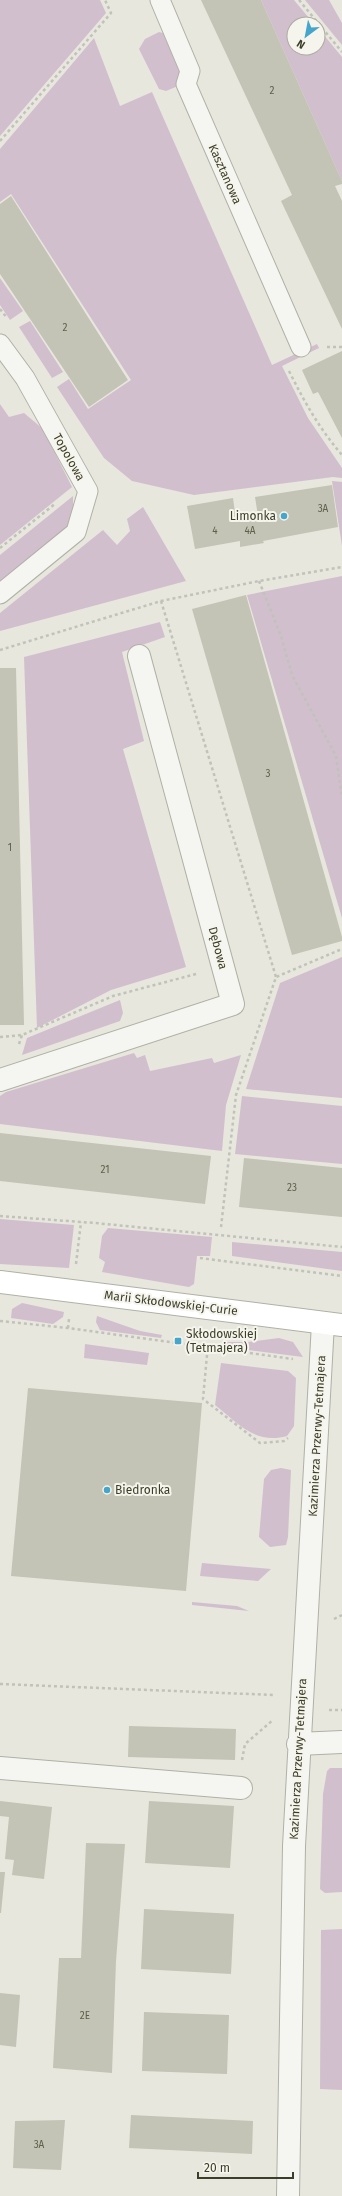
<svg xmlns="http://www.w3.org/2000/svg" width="342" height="2196" font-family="'Fira Sans',sans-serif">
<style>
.green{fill:#d1bfce}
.building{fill:#c3c4b5}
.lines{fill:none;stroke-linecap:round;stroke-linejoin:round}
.lane-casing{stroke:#b0b1a4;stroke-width:21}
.street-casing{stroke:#b0b1a4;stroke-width:24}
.secondary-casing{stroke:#b0b1a4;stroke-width:24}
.path{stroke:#c1c2b9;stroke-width:2.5;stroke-dasharray:3 3;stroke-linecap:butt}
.lane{stroke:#f5f6f1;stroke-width:19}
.street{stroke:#f5f6f1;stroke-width:22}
.secondary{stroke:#fff;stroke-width:22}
.poi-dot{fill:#45a5ca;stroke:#f5f5ed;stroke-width:1.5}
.labels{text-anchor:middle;stroke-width:4;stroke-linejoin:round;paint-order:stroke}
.number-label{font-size:10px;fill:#5e604b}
.street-label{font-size:12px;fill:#3c3e28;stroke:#f5f5ed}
.poi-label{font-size:12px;fill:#3c3e28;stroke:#f5f5ed;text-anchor:start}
</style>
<rect width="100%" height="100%" fill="#e7e7de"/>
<path class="green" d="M 0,0 L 100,0 L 106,13 L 0,136 Z
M 261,0 L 294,0 L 314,24 L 294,24 L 294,48 L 318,48 L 318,28 L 342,57 L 342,181 Z
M 305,0 L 329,0 L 342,23 L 342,45 Z
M 159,32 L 163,33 L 180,73 L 178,86 L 166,91 L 159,89 L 139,49 L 145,39 Z
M 94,38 L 120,106 L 152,92 L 272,365 L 317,344 L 319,348 L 282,366 L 308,418 L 342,468 L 342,478 L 333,477 L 194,495 L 132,481 L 104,458 L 57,387 L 69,379 L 88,409 L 131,380 L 11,194 L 0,202 L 0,149 Z
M 0,278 L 23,311 L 10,320 L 0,305 Z
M 30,321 L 63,372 L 52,378 L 19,327 Z
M 0,404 L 9,417 L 24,413 L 43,429 L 72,487 L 0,545 Z
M 332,481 L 342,482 L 342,546 Z
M 73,496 L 73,514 L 66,532 L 0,585 L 0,555 Z
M 143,507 L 186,581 L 0,631 L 0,613 L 103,530 L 117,545 L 130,531 L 127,519 Z
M 342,576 L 342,918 L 247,595 Z
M 160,622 L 165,637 L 122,652 L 144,741 L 123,749 L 186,967 L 111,990 L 37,1028 L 24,657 Z
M 342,957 L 342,1098 L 246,1089 L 280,983 Z
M 120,1000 L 123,1013 L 120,1021 L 22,1055 L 27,1038 Z
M 134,1053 L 137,1058 L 145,1055 L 150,1071 L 212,1058 L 214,1063 L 241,1055 L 226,1105 L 222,1151 L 0,1124 L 0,1096 L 6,1092 Z
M 242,1096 L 342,1106 L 342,1164 L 235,1154 Z
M 0,1219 L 74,1225 L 69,1268 L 0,1264 Z
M 108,1228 L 212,1237 L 210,1256 L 197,1256 L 194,1284 L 189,1287 L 102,1272 L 105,1262 L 99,1258 L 102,1236 Z
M 232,1242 L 342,1252 L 342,1271 L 232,1256 Z
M 22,1303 L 64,1312 L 63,1317 L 53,1324 L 11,1318 L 12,1309 Z
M 97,1316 L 140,1331 L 162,1335 L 161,1338 L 100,1330 L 96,1322 Z
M 279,1338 L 293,1342 L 303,1357 L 225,1347 L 225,1342 L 248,1342 Z
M 85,1344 L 149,1353 L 147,1365 L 84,1358 Z
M 221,1363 L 288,1371 L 296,1378 L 294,1426 L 287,1436 C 255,1445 238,1423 215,1405 Z
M 281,1468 L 291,1470 L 288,1537 L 286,1545 L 270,1547 L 259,1537 L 264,1479 L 271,1470 Z
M 202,1563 L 271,1569 L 258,1581 L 200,1576 Z
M 192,1602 L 237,1606 L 249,1611 L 192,1605 Z
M 330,1768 L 342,1768 L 342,1892 L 325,1893 L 320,1889 L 323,1794 L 327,1771 Z
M 342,1929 L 342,2090 L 320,2089 L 321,1930 Z"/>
<path class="building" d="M 201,0 L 261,0 L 342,181 L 342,184 L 335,186 L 342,201 L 342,329 L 281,201 L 292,195 Z
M 11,196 L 128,380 L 89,407 L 0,274 L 0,204 Z
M 342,351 L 342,438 L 318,392 L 313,394 L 302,370 Z
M 332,485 L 338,527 L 263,541 L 264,543 L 240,547 L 240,541 L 195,549 L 187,506 L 233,498 L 236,520 L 258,516 L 255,497 Z
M 246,595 L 342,937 L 342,941 L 292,955 L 192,609 Z
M 0,668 L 16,668 L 24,1025 L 0,1025 Z
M 0,1133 L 211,1156 L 205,1204 L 0,1181 Z
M 244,1158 L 342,1168 L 342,1217 L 239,1207 Z
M 28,1388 L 202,1403 L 186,1591 L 11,1576 Z
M 129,1726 L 236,1729 L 235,1760 L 128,1757 Z
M 0,1801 L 52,1807 L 44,1879 L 12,1875 L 14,1860 L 5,1859 L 9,1817 L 0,1816 Z
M 149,1801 L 234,1806 L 230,1868 L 145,1863 Z
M 86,1843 L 125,1844 L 116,1961 L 112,2073 L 53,2068 L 59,1958 L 81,1958 Z
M 0,1872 L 5,1872 L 1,1913 L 0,1913 Z
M 144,1909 L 234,1914 L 231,1974 L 141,1969 Z
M 0,1993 L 20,1995 L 16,2047 L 0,2045 Z
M 144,2012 L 229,2015 L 227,2074 L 142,2071 Z
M 131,2115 L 253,2121 L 252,2154 L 129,2148 Z
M 65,2120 L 61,2170 L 13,2168 L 15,2121 Z"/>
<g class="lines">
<g class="lane-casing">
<path id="lane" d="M 160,0 L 190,71 L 186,84 L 301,347
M 0,344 L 25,378 L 88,491 L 76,532 L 0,594"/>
</g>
<g class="street-casing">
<path id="street" d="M 0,1080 L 233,1004 L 139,656
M 298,1744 L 342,1742
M 0,1768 L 241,1788
M 288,2196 L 294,1846 L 323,1323"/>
</g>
<g class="secondary-casing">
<path id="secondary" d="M 0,1282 L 342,1325"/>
</g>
<path class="path" d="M 299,0 L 342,52
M 0,141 L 111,13 L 105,0
M 0,309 L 7,318
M 327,347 L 342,347
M 289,371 C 305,403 319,428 342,455
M 0,548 L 56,503
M 259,581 L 281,636 L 292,675 L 336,756 L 342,798
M 161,601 L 276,977
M 0,650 L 161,601 L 259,581 L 342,567
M 0,1037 L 22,1035 L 113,996 L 196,974
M 19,1044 L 22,1035
M 0,1216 L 95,1223 L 342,1247
M 221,1227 L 236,1095 L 276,977 L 342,949
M 200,1258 L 342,1276
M 76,1264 L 81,1222
M 0,1321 L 68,1328 L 293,1359
M 68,1328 L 69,1319
M 207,1355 L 203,1399 L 260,1443 L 284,1441 L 288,1438
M 334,1619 L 342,1615
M 0,1684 L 274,1695
M 329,1710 L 342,1710
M 242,1760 L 245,1744 L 273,1720"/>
<use href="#lane" class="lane"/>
<use href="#street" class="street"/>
<use href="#secondary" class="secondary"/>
</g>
<g class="poi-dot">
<circle cx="284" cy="516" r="4"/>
<rect x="174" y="1337" width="8" height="8" rx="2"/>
<circle cx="107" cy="1490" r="4"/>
</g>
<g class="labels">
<g class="number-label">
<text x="272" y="94">2</text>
<text x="65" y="331">2</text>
<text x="323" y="512">3A</text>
<text x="215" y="534">4</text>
<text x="250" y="534">4A</text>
<text x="268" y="777">3</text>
<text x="10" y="851">1</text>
<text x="105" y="1173">21</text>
<text x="292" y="1191">23</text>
<text x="85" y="2019">2E</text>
<text x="39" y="2148">3A</text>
</g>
<g class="street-label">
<text transform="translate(225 174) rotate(66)" y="4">Kasztanowa</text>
<text transform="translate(69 457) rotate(61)" y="4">Topolowa</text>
<text transform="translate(218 948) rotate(75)" y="4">Dębowa</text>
<text transform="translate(171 1303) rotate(7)" y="4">Marii Skłodowskiej-Curie</text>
<text transform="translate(317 1436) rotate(-87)" y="4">Kazimierza Przerwy-Tetmajera</text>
<text transform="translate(298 1759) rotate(-87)" y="4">Kazimierza Przerwy-Tetmajera</text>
</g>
<g class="poi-label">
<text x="276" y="520" text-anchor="end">Limonka</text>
<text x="186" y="1338">Skłodowskiej<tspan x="186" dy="14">(Tetmajera)</tspan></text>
<text x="115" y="1494">Biedronka</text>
</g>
</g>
<g transform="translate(306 36) rotate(212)"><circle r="19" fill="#f5f5ed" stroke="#abac9e"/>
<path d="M0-3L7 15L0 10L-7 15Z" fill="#45a5ca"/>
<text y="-6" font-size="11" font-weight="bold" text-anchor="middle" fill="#3c3e28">N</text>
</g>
<path d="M198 2172v6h95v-6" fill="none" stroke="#3c3e28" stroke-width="2"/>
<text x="204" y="2172" font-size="12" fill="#3c3e28" stroke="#f5f5ed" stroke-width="3" paint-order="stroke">20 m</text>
</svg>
